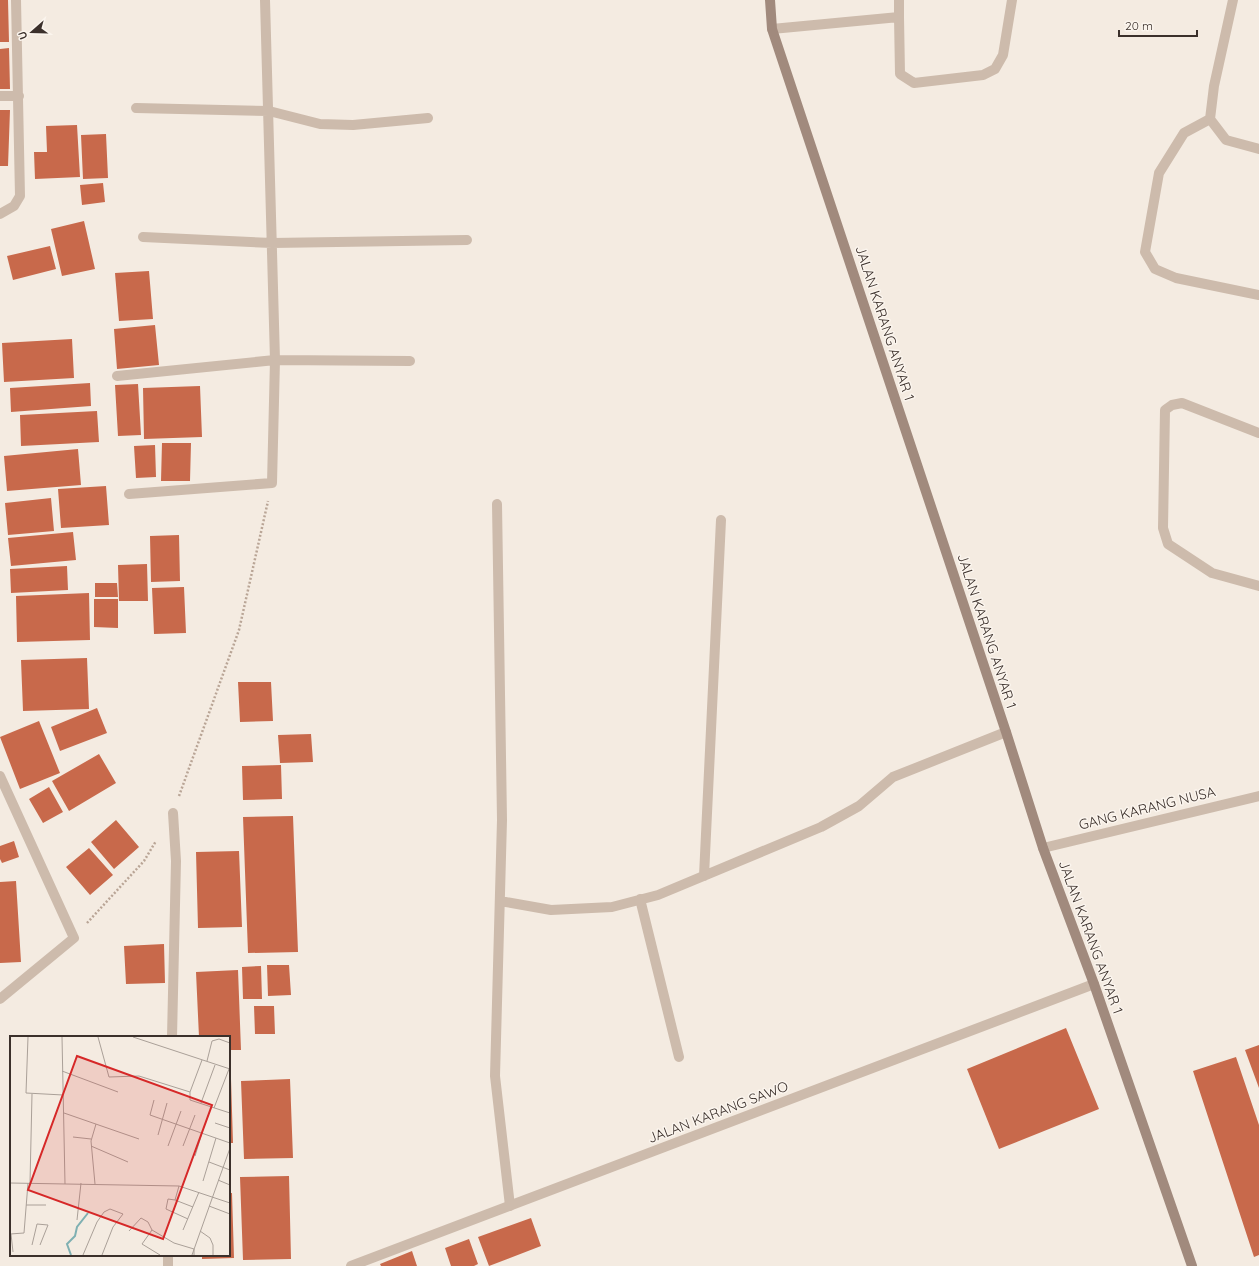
<svg xmlns="http://www.w3.org/2000/svg" width="1259" height="1266" font-family="Quicksand,sans-serif">
<style>
.building{fill:#c8694b}
.lines{fill:none;stroke-linecap:round;stroke-linejoin:round}
.path{stroke:#b9a596;stroke-width:2.5;stroke-dasharray:2 2;stroke-linecap:butt}
.minor{stroke:#cdbbac;stroke-width:10}
.tertiary{stroke:#cdbbac;stroke-width:10}
.secondary{stroke:#a18a7d;stroke-width:10}
.labels{text-anchor:middle;stroke-width:3;stroke-linejoin:round;paint-order:stroke}
.street-label{font-size:14px;fill:#3b302b;stroke:#fbf5ee}
.inset-river{fill:none;stroke:#7fb0b2;stroke-width:2}
.inset-road{fill:none;stroke:#aaa098;stroke-width:1}
.view{fill:#d62828;fill-opacity:0.15;stroke:#d62828;stroke-width:2}
.inset-edge{fill:none;stroke:#3b302b;stroke-width:2}
</style>
<rect width="100%" height="100%" fill="#f4ebe1"/>
<path class="building" d="M 0,0 L 8,0 L 9,42 L 0,42 Z
M 9,48 L 10,89 L 0,89 L 0,49 Z
M 0,110 L 10,110 L 8,166 L 0,166 Z
M 77,125 L 80,177 L 35,179 L 34,152 L 47,152 L 46,126 Z
M 106,134 L 108,178 L 83,179 L 81,135 Z
M 103,183 L 105,202 L 82,205 L 80,185 Z
M 84,221 L 95,269 L 62,276 L 51,229 Z
M 50,246 L 56,269 L 13,280 L 7,256 Z
M 149,271 L 153,319 L 119,321 L 115,273 Z
M 155,325 L 159,365 L 117,369 L 114,329 Z
M 72,339 L 74,378 L 4,382 L 2,343 Z
M 90,383 L 91,406 L 11,412 L 10,388 Z
M 138,384 L 141,435 L 118,436 L 115,385 Z
M 200,386 L 202,437 L 144,439 L 143,388 Z
M 97,411 L 99,442 L 21,446 L 20,415 Z
M 162,443 L 191,443 L 190,481 L 161,481 Z
M 155,445 L 156,477 L 136,478 L 134,446 Z
M 78,449 L 81,485 L 7,491 L 4,456 Z
M 106,486 L 109,525 L 61,528 L 58,489 Z
M 51,498 L 54,531 L 8,535 L 5,503 Z
M 73,532 L 76,560 L 11,566 L 8,538 Z
M 179,535 L 180,581 L 151,582 L 150,536 Z
M 147,564 L 148,601 L 119,601 L 118,565 Z
M 67,566 L 68,590 L 11,593 L 10,569 Z
M 95,583 L 117,583 L 118,597 L 95,597 Z
M 184,587 L 186,633 L 154,634 L 152,588 Z
M 89,593 L 90,640 L 17,642 L 16,596 Z
M 94,599 L 118,599 L 118,628 L 94,627 Z
M 87,658 L 89,709 L 23,711 L 21,660 Z
M 238,682 L 271,682 L 273,721 L 240,722 Z
M 97,708 L 107,733 L 60,751 L 51,727 Z
M 39,721 L 60,773 L 20,789 L 0,737 Z
M 311,734 L 313,762 L 280,763 L 278,735 Z
M 99,754 L 116,783 L 69,811 L 52,781 Z
M 281,765 L 282,799 L 243,800 L 242,766 Z
M 49,787 L 63,812 L 43,823 L 29,799 Z
M 293,816 L 298,952 L 248,953 L 243,817 Z
M 116,820 L 139,847 L 114,869 L 91,842 Z
M 14,841 L 19,857 L 2,863 L 0,859 L 0,846 Z
M 89,848 L 113,875 L 90,895 L 66,867 Z
M 239,851 L 242,927 L 198,928 L 196,852 Z
M 16,881 L 21,962 L 0,963 L 0,882 Z
M 164,944 L 165,983 L 126,984 L 124,946 Z
M 267,965 L 289,965 L 291,995 L 268,996 Z
M 261,966 L 262,999 L 243,999 L 242,967 Z
M 238,970 L 241,1050 L 229,1050 L 229,1037 L 199,1037 L 196,972 Z
M 254,1006 L 274,1006 L 275,1034 L 255,1034 Z
M 1066,1028 L 1099,1109 L 999,1149 L 967,1069 Z
M 1259,1045 L 1259,1088 L 1245,1050 Z
M 1236,1057 L 1259,1125 L 1259,1255 L 1254,1257 L 1193,1071 Z
M 229,1079 L 231,1079 L 233,1143 L 229,1143 Z
M 290,1079 L 293,1158 L 244,1159 L 241,1081 Z
M 289,1176 L 291,1259 L 243,1260 L 240,1177 Z
M 229,1193 L 232,1193 L 234,1258 L 202,1259 L 202,1255 L 229,1255 Z
M 531,1218 L 541,1246 L 489,1266 L 478,1237 Z
M 469,1239 L 478,1264 L 474,1266 L 451,1266 L 445,1248 Z
M 412,1251 L 417,1266 L 381,1266 L 380,1264 Z"/>
<g class="lines">
<path class="path" d="M 179,796 L 239,630 L 268,501
M 87,923 L 144,861 L 156,841"/>
<path class="minor" d="M 1233,0 L 1214,86 L 1210,119 L 1226,140 L 1259,149
M 899,17 L 899,0
M 772,29 L 899,17 L 900,74 L 914,83 L 983,75 L 995,69 L 1003,55 L 1012,0
M 0,96 L 19,96
M 136,108 L 269,111 L 320,124 L 353,125 L 428,118
M 1210,119 L 1184,133 L 1159,173 L 1145,252 L 1155,269 L 1176,278 L 1259,295
M 0,214 L 14,206 L 20,196 L 16,0
M 143,237 L 272,243 L 467,240
M 117,376 L 275,360 L 410,361
M 1259,433 L 1182,403 L 1172,405 L 1165,410 L 1163,528 L 1168,544 L 1212,573 L 1259,586
M 129,494 L 272,483 L 275,360 L 265,0
M 497,504 L 502,820 L 495,1076 L 510,1206
M 0,776 L 74,938 L 0,999
M 1043,848 L 1259,796
M 704,876 L 721,520
M 640,899 L 679,1057
M 500,901 L 551,910 L 612,907 L 658,895 L 821,827 L 859,806 L 893,777 L 1006,732
M 172,1037 L 176,861 L 173,813
M 168,1266 L 168,1255"/>
<path class="tertiary" d="M 351,1266 L 1094,984"/>
<path class="secondary" d="M 770,0 L 772,29 L 1006,732 L 1043,848 L 1094,984 L 1192,1266"/>
</g>
<g class="labels">
<g class="street-label">
<text transform="translate(885 323) rotate(72)" y="5">JALAN KARANG ANYAR 1</text>
<text transform="translate(987 631) rotate(72)" y="5">JALAN KARANG ANYAR 1</text>
<text transform="translate(1147 808) rotate(-14)" y="5">GANG KARANG NUSA</text>
<text transform="translate(1091 937) rotate(70)" y="5">JALAN KARANG ANYAR 1</text>
<text transform="translate(718 1112) rotate(-21)" y="5">JALAN KARANG SAWO</text>
</g>
</g>
<g transform="translate(10 1036)">
<rect width="220" height="220" fill="#f4ebe1"/>
<path class="inset-river" d="M 61,219 L 57,208 L 65,200 L 67,191 L 78,177"/>
<path class="inset-road" d="M 18,1 L 16,57 L 53,59M 52,1 L 55,148M 88,1 L 99,41 L 129,40 L 180,56 L 180,64 L 220,77M 123,1 L 220,33M 197,25 L 202,5 L 209,3 L 220,7M 52,35 L 108,56M 180,56 L 192,24M 144,64 L 140,79 L 220,107M 191,67 L 205,29M 204,72 L 219,33M 54,77 L 129,103M 205,87 L 220,92M 148,99 L 157,67M 63,101 L 81,103M 81,110 L 118,126M 158,110 L 171,75M 173,110 L 185,79M 185,120 L 192,97M 199,126 L 220,134M 208,144 L 220,149M 193,145 L 206,102M 0,147 L 169,150 L 220,167M 20,147 L 22,58M 85,148 L 81,105 L 86,88M 169,150 L 165,164 L 158,163 L 156,173 L 178,183M 165,164 L 183,171M 16,169 L 36,169M 199,170 L 220,178M 67,184 L 71,147M 142,194 L 132,208 L 150,219M 173,194 L 189,156M 119,195 L 131,182 L 138,186 L 142,194 L 164,207 L 184,213 L 184,219M 190,195 L 200,202 L 203,209 L 203,219M 0,198 L 14,197 L 18,147M 1,198 L 3,216M 22,209 L 27,188 L 38,189 L 30,209M 73,219 L 87,186 L 94,176 L 100,173 L 113,178 L 103,191 L 92,219M 182,219 L 220,112"/>
<path class="view" d="M 67,20 L 202,69 L 153,203 L 18,154 Z"/>
<rect width="220" height="220" class="inset-edge"/>
</g>
<g transform="translate(32 32) rotate(250)" stroke="#fbf5ee" stroke-width="3" paint-order="stroke">
<path d="M0-3L7 15L0 10L-7 15Z" fill="#3b302b"/>
<text y="-6" font-size="11" font-weight="bold" text-anchor="middle" fill="#3b302b">U</text>
</g>
<path d="M1119 30v6h78v-6" fill="none" stroke="#3b302b" stroke-width="2"/>
<text x="1125" y="30" font-size="12" fill="#3b302b" stroke="#fbf5ee" stroke-width="3" paint-order="stroke">20 m</text>
</svg>
